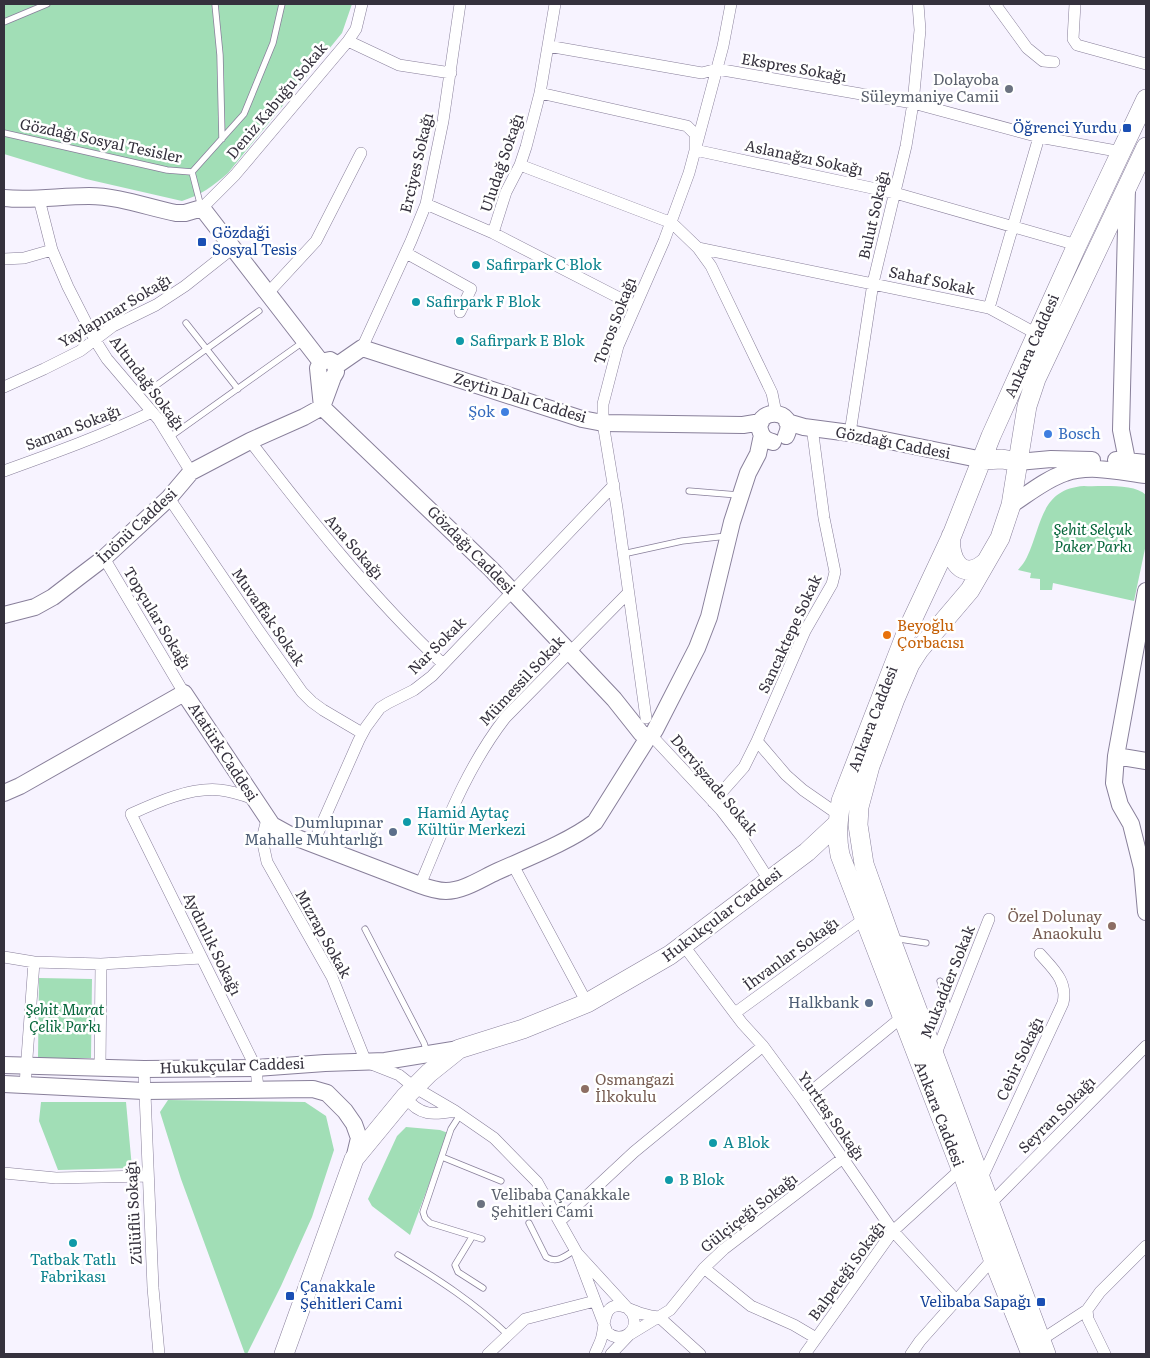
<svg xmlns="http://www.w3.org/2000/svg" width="1150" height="1358" font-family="Literata,serif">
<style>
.green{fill:#a1deb6}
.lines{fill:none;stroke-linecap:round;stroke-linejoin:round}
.lane-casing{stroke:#887f9a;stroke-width:7}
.street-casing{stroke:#887f9a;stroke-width:12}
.secondary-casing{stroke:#887f9a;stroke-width:18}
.primary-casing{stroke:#887f9a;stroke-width:20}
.lane{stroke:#fff;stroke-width:5.5}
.street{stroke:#fff;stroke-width:11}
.secondary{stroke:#fff;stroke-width:16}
.primary{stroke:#fff;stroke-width:19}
.worship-dot{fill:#6b7280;stroke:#fff;stroke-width:2}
.transit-dot{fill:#1a4fb4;stroke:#fff;stroke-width:2}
.culture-dot{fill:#0f9aa8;stroke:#fff;stroke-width:2}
.shop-dot{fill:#3f7fe0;stroke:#fff;stroke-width:2}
.food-dot{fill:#e8710a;stroke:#fff;stroke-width:2}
.service-dot{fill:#5c6f8a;stroke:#fff;stroke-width:2}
.education-dot{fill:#8d6e63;stroke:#fff;stroke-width:2}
.labels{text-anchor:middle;stroke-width:5;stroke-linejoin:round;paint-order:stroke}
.street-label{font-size:15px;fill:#35313d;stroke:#fff}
.worship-label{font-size:15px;fill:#5b616d;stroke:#fff;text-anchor:end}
.transit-label{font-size:15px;fill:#164399;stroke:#fff;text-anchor:end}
.culture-label{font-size:15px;fill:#0d838f;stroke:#fff;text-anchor:start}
.shop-label{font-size:15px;fill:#366cbe;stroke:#fff;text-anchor:end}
.park-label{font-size:15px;font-style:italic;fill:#06663a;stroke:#fff}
.food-label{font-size:15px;fill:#c56008;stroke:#fff;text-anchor:start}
.service-label{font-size:15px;fill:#4e5e75;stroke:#fff;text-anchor:end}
.education-label{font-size:15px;fill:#785e54;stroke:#fff;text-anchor:end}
</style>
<rect width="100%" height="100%" fill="#f7f3ff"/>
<path class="green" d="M 4,4 L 352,4 L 342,33 L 228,173 C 213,186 201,195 182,201 L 86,179 L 4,154 Z
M 1084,486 C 1100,487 1134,483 1146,495 L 1146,544 L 1134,601 L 1053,583 L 1052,590 L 1040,590 L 1040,579 L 1030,578 L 1031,573 L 1018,570 C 1021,566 1025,562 1027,557 C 1042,526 1040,489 1084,486 Z
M 39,978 L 92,979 L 91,1058 L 38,1058 Z
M 168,1100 L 305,1102 L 326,1116 L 334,1150 L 312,1217 L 281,1286 L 247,1354 L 245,1354 L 181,1179 L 160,1112 Z
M 41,1102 L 126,1102 L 132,1168 L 58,1170 L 39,1121 Z
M 406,1127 L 440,1130 L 448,1133 L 410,1235 L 372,1206 L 368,1199 L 397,1136 Z"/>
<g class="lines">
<g class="lane-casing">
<path id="lane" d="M 215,4 L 220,55 L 222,139
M 4,22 L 47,4
M 4,133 L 167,170 L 192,172
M 192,172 L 244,114 L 273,43 L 282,4
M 192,172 L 201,207
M 186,323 L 238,389
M 154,387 L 259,311
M 170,437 L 303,342
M 689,491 L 738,495
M 623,554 L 682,541 L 727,536
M 365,929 L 424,1043 L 427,1052
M 893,938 L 926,943
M 940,981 L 950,1013
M 460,1115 L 451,1129 L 423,1212 L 425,1218 L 430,1223 L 482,1239
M 442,1157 L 501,1181
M 529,1223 L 546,1257 C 557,1264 565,1256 575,1250
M 472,1237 L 455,1265 L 458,1272 L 483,1288
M 398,1255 C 438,1279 475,1303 508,1335"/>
</g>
<g class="street-casing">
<path id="street" d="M 555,4 L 540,93 L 526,147 L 520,165 L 506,192 L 493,233 L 635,306
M 995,4 L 1027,48 L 1043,61 L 1054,62
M 1075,4 L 1073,39 L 1077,45 L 1146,64
M 348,41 L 399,65 L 451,73
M 548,46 L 702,73 L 717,69 L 913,103 L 1039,137 L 1122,152
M 540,93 L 687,126 L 695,134 L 695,150 L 895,193 L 1077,245
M 520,165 L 672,223 L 698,248 L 711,266 L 772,393 L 776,413
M 39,199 L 52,250 L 68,287 L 95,340 L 107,359 L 159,420 L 191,472
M 426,204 L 493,233
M 202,208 L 235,175 L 348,41 L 356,29 L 362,4
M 698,248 L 989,308 L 1037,334
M 406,253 L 471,289 L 460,312
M 4,259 L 24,258 L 52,250
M 268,293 L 316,241 L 361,153
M 989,308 L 1039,137
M 362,348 L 411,241 L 426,204 L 443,121 L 460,4
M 4,387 L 44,369 L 80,351 L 113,326 L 156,305 L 185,286 L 233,248
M 812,427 L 824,518 L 835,572 L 832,584 L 805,631 L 757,741 L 786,775 L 803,790 L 839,815
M 850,433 L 873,283 L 906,146 L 913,103 L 920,30 L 918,4
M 250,441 C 310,519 371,596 443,664
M 4,471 C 54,453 104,435 152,412
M 169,498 L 257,628 L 302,692 L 312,702 L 323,710 L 362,733
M 104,558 L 184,693
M 646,718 L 617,508 L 603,423 L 603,404 L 618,346 L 664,241 L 689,173 L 723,46 L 731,4
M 651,735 L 721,810 L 741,836 L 769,880
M 254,799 C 243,795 232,791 220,790 C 191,787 157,802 131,814 L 256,1068 L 258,1089
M 713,802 L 744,767 L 757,741
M 267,819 L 262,839 L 267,862 L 332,977 L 366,1062 L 399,1075 L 414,1087 L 455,1111 L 494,1138 L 537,1182 L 577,1253 L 607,1332 C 621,1345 641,1331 632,1313 L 577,1253
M 313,844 L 359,740 L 366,727 L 380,708 L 388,703 L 414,690 L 432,676 L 614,485
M 513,865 L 587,1003
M 420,885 C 445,826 465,770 505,718 L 628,593
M 684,946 L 742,1023 L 763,1046 L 802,1099 L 893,1231 L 956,1300
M 4,957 L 34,962 L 101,964
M 735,1013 L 864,919
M 935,1056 L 989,919
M 100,1068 L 101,964 L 202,958
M 144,1069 L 153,1288 L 159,1354
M 25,1085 L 34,962
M 405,1097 C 420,1116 432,1115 455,1111
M 802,1099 L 902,1017
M 4,1173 L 56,1178 L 147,1176
M 981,1180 L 1063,1003 C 1068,981 1053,969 1040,954
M 990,1204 L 1146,1046
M 560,1221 L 634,1152 L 763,1046
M 704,1268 L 751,1306 L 794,1325 L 816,1338
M 659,1317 L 700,1354
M 1041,1340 L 1087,1310
M 488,1354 L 525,1319 L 595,1301
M 595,1354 C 597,1348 601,1342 602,1336 C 605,1324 603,1300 625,1307 C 637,1312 646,1316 659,1317
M 611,1354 L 629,1335 L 670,1310 L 704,1268 L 724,1249 L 843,1158
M 805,1354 L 893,1231 L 961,1169
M 911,1354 L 920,1341 L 993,1259
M 1105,1354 L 1088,1319 L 1087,1310 L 1100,1292 L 1146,1246"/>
</g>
<g class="secondary-casing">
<path id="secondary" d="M 1127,188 L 1121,430 L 1127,460
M 4,198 C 32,201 60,196 89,196 C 118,196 147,207 176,213 L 185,213 L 202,208 L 321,362
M 336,366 L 362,348 L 582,419 L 603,423 L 743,425 L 761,422
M 322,407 L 491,569 L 614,699 L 641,733 C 647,737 652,736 655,730 L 697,648 L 709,617 L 732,522 L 748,473 L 758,454 L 762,435
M 787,422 L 804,427 L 850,433 L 983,460
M 773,442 C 768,441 763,439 761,433 C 750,408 800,406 786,436
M 1116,460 L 1146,463
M 1018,462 L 1051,459 L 1092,460
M 1011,505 C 1028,494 1046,479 1065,473 C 1090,464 1121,472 1146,475
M 1146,591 L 1116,756 L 1114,783 L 1120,805 L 1131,824 L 1142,868 L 1146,912
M 4,615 L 35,607 L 53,597 L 79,577 L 104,558 L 169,498 L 191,472 L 250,441 L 304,417 L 322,407 L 333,377 L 336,372 L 335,363 L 330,360 L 321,362 L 318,368 L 322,407
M 1116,756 L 1146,761
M 4,793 L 20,786 L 184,693 L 272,825 L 292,836 L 420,885 C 428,888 437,891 446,891 C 463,891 481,879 496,872 C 527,858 569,842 595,822 L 649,736
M 4,1065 L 144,1069 L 256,1068 L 325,1063 L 385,1061 L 459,1049
M 4,1084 L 144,1091 L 313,1089 L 327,1093 L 345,1111 L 354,1124 L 359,1138 L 354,1159"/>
</g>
<g class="primary-casing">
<path id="primary" d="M 983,460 L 1002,459 L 1018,462
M 951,536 C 948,559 962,583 986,562
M 284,1354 L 354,1159 L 405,1097 L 429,1073 L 459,1049 L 523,1029 L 587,1003 L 670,955 L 807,852 L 837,824
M 1031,1354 L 993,1259 L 961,1169 L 840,855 C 836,836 838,820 841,801 L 907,631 L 952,535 L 991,436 L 1077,245 L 1146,99
M 1046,1354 L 890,937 L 864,864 L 858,825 L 859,807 L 870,766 L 895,699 L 910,664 L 919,650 L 970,590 L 1000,538 L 1011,505 L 1027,406 L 1036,379 L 1146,147"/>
</g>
<use href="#lane" class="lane"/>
<use href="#street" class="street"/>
<use href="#secondary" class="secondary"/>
<use href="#primary" class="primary"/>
</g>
<g class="worship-dot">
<circle cx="1009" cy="89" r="5"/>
<circle cx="481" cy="1204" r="5"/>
</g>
<g class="transit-dot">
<rect x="1122" y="123" width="10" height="10" rx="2.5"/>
<rect x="197" y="237" width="10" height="10" rx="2.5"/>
<rect x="285" y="1291" width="10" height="10" rx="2.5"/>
<rect x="1036" y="1297" width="10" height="10" rx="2.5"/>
</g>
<g class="culture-dot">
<circle cx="476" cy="265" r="5"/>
<circle cx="416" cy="302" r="5"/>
<circle cx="460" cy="341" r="5"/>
<circle cx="407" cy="822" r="5"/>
<circle cx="713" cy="1143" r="5"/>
<circle cx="669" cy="1180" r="5"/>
<circle cx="73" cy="1243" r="5"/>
</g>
<g class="shop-dot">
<circle cx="505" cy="412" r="5"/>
<circle cx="1048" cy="434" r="5"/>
</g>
<circle class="food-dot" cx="887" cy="635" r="5"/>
<g class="service-dot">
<circle cx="393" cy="832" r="5"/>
<circle cx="869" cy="1003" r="5"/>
</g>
<g class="education-dot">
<circle cx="1112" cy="926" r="5"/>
<circle cx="585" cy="1089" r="5"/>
</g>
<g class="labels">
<g class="street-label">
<text transform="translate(794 68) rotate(10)" y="5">Ekspres Sokağı</text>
<text transform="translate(277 101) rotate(-50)" y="5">Deniz Kabuğu Sokak</text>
<text transform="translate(101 141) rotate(12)" y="5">Gözdağı Sosyal Tesisler</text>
<text transform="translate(804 158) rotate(12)" y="5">Aslanağzı Sokağı</text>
<text transform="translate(417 163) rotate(-77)" y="5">Erciyes Sokağı</text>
<text transform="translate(502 163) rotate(-71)" y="5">Uludağ Sokağı</text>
<text transform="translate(874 215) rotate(-77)" y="5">Bulut Sokağı</text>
<text transform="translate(932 281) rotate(12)" y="5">Sahaf Sokak</text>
<text transform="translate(115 311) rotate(-31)" y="5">Yaylapınar Sokağı</text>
<text transform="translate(615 321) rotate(-69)" y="5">Toros Sokağı</text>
<text transform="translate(1032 346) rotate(-66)" y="5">Ankara Caddesi</text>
<text transform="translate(147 383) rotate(53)" y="5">Altındağ Sokağı</text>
<text transform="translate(520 398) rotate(17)" y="5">Zeytin Dalı Caddesi</text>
<text transform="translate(73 428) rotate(-21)" y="5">Saman Sokağı</text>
<text transform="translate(893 443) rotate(11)" y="5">Gözdağı Caddesi</text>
<text transform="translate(137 526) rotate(-43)" y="5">İnönü Caddesi</text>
<text transform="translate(354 547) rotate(49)" y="5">Ana Sokağı</text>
<text transform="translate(471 550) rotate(45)" y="5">Gözdağı Caddesi</text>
<text transform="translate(268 617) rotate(55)" y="5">Muvaffak Sokak</text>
<text transform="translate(157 618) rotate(59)" y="5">Topçular Sokağı</text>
<text transform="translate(790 634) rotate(-65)" y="5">Sancaktepe Sokak</text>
<text transform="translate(437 646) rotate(-45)" y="5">Nar Sokak</text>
<text transform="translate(522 681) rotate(-47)" y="5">Mümessil Sokak</text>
<text transform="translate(873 719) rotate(-69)" y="5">Ankara Caddesi</text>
<text transform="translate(223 752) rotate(57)" y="5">Atatürk Caddesi</text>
<text transform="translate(714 785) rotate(50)" y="5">Dervişzade Sokak</text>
<text transform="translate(722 915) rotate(-37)" y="5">Hukukçular Caddesi</text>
<text transform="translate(323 934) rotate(61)" y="5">Mızrap Sokak</text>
<text transform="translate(212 944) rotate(64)" y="5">Aydınlık Sokağı</text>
<text transform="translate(791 954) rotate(-36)" y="5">İhvanlar Sokağı</text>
<text transform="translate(948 982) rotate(-68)" y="5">Mukadder Sokak</text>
<text transform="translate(1020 1059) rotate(-65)" y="5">Cebir Sokağı</text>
<text transform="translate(232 1066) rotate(-2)" y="5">Hukukçular Caddesi</text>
<text transform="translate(939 1114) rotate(69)" y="5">Ankara Caddesi</text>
<text transform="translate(1057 1115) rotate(-45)" y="5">Seyran Sokağı</text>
<text transform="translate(831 1116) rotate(55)" y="5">Yurttaş Sokağı</text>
<text transform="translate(134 1213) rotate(-93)" y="5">Zülüflü Sokağı</text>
<text transform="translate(749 1213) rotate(-38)" y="5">Gülçiçeği Sokağı</text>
<text transform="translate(847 1271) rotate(-54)" y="5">Balpeteği Sokağı</text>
</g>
<g class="worship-label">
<text x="999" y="85">Dolayoba<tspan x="999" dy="17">Süleymaniye Camii</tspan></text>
<text x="491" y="1200" text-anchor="start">Velibaba Çanakkale<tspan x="491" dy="17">Şehitleri Cami</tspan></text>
</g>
<g class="transit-label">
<text x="1117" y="133">Öğrenci Yurdu</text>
<text x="212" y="238" text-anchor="start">Gözdaği<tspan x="212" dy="17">Sosyal Tesi̇s</tspan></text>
<text x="300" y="1292" text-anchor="start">Çanakkale<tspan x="300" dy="17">Şehitleri Cami</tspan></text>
<text x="1031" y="1307">Velibaba Sapağı</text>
</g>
<g class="culture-label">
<text x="486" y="270">Safirpark C Blok</text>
<text x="426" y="307">Safirpark F Blok</text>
<text x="470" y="346">Safirpark E Blok</text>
<text x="417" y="818">Hamid Aytaç<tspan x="417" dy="17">Kültür Merkezi</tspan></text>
<text x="723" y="1148">A Blok</text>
<text x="679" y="1185">B Blok</text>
<text x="73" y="1265" text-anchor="middle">Tatbak Tatlı<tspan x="73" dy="17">Fabrikası</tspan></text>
</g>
<g class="shop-label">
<text x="495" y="417">Şok</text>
<text x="1058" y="439" text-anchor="start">Bosch</text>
</g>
<g class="park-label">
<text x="1093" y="535">Şehit Selçuk<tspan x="1093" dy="17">Paker Parkı</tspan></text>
<text x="65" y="1015">Şehit Murat<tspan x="65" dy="17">Çelik Parkı</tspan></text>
</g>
<g class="food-label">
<text x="897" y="631">Beyoğlu<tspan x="897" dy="17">Çorbacısı</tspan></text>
</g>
<g class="service-label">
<text x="383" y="828">Dumlupınar<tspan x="383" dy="17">Mahalle Muhtarlığı</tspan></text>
<text x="859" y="1008">Halkbank</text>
</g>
<g class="education-label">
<text x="1102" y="922">Özel Dolunay<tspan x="1102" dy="17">Anaokulu</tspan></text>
<text x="595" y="1085" text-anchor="start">Osmangazi<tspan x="595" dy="17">İlkokulu</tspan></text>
</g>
</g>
<rect width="1150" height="1358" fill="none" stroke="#35313d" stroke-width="10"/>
</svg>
